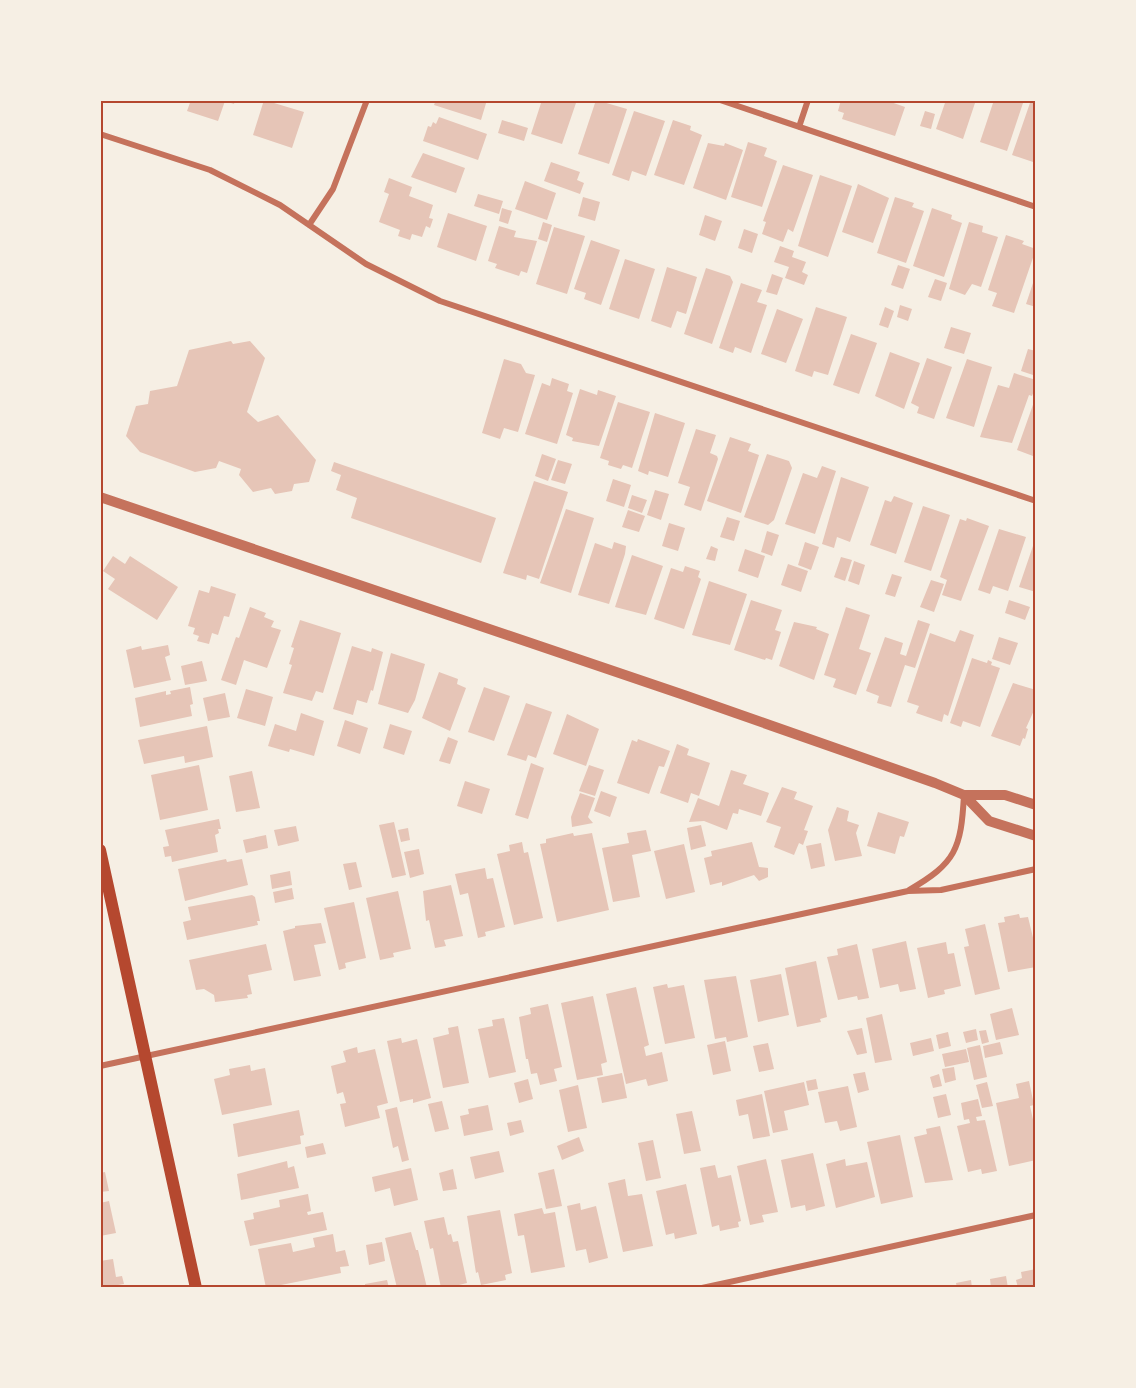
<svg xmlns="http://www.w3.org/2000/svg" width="1136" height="1388" font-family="Karla,sans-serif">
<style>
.building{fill:#e6c5b7}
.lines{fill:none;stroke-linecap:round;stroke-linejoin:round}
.minor{stroke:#c5725c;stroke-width:6}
.tertiary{stroke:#c5725c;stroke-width:10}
.secondary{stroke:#b5482f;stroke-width:12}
.neatline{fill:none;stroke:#b5482f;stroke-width:2}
</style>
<rect width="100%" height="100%" fill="#f6efe4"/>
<path class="building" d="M 191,100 L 235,100 L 234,104 L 225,101 L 218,121 L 187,111 Z
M 264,100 L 304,112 L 292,148 L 253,135 Z
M 436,100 L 487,100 L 481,120 L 434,105 Z
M 542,100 L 577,100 L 562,144 L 531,134 Z
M 596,100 L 627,109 L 609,164 L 578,154 Z
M 841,100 L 885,100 L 905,107 L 895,136 L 842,119 L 844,113 L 838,111 Z
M 946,100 L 976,100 L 963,139 L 936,129 Z
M 994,100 L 1024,100 L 1007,151 L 980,142 Z
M 1031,100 L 1036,100 L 1036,163 L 1012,155 Z
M 634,111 L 665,121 L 646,176 L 632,171 L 629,181 L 612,175 Z
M 925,111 L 935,114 L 931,129 L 920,126 Z
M 439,117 L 487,134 L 478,160 L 423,141 L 428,126 L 431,127 L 433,122 L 436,124 Z
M 502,120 L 528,128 L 524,141 L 498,133 Z
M 673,120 L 691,126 L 690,130 L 702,135 L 684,185 L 654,175 Z
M 748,142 L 767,148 L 764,156 L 777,161 L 762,207 L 731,197 Z
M 708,143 L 724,146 L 725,143 L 743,150 L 726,200 L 693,188 Z
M 423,153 L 465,168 L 456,193 L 411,177 Z
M 551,162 L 580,172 L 577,180 L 584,183 L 580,194 L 544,181 Z
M 783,165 L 813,175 L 793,232 L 788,229 L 783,242 L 762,234 L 766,222 L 763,221 Z
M 820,175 L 852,186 L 828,257 L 798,246 Z
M 389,178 L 412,187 L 409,196 L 433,205 L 429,218 L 433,219 L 430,228 L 426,226 L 422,237 L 412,234 L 410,240 L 398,236 L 400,230 L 379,222 L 389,194 L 384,192 Z
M 525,181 L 556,193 L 547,220 L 515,209 Z
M 858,184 L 889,198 L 873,243 L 842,232 Z
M 478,194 L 503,201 L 499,214 L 474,206 Z
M 583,197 L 600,202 L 595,221 L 578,216 Z
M 895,197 L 914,203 L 912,207 L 924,211 L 906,263 L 877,253 Z
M 502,208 L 512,211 L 508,224 L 499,221 Z
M 932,208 L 952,215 L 951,219 L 962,223 L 944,277 L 913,266 Z
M 448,213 L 487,226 L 476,261 L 437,247 Z
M 705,215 L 722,221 L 715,241 L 699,235 Z
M 543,222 L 552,225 L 547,242 L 538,239 Z
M 969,222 L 983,226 L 982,232 L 998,237 L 981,287 L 972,284 L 965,295 L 949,289 Z
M 499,226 L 516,231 L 514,237 L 537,241 L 527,273 L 521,271 L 519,276 L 495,268 L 497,264 L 488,261 Z
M 554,227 L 585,236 L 567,294 L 536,284 Z
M 744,229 L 758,234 L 752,253 L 738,248 Z
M 1006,235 L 1024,241 L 1022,244 L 1036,249 L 1014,313 L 992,306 L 997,293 L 988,290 Z
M 591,240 L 620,250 L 601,305 L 584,299 L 586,293 L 574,289 Z
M 780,246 L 794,251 L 792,257 L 806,262 L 802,272 L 808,275 L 804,285 L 785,278 L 789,267 L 774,262 Z
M 625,259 L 655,269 L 639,319 L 609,309 Z
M 898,265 L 910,269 L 903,289 L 891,285 Z
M 667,267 L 697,277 L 686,314 L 677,311 L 671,328 L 651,321 Z
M 706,268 L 730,276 L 733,282 L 712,344 L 684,334 Z
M 772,274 L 783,278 L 777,295 L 766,292 Z
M 1035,277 L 1036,277 L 1036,307 L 1026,304 Z
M 935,279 L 947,283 L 941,301 L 928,297 Z
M 741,283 L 762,290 L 757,302 L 767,305 L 751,353 L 735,347 L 733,353 L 719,348 Z
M 900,305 L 912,309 L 908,321 L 897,317 Z
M 816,307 L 847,317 L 828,375 L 814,371 L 812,377 L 795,371 Z
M 885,307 L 894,311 L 888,328 L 879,325 Z
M 777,309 L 803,319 L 786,363 L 761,354 Z
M 951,327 L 971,333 L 964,354 L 944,348 Z
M 851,334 L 877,343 L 859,394 L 833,385 Z
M 231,341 L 233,344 L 250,341 L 265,358 L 247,412 L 258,422 L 278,415 L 316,460 L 309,482 L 294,484 L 292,491 L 275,494 L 271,488 L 253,492 L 239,475 L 241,469 L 219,461 L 216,468 L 195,472 L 140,452 L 126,436 L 136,406 L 148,404 L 150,391 L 177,386 L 189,350 Z
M 1028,349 L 1036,351 L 1036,376 L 1021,371 Z
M 890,352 L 920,363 L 904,409 L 875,396 Z
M 927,358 L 952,367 L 934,419 L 917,413 L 919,407 L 911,403 Z
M 504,359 L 521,364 L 526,373 L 535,375 L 518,432 L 504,428 L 500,439 L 482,433 Z
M 967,359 L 992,367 L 974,427 L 946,418 Z
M 1014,373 L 1036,380 L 1036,386 L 1032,396 L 1029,395 L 1012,443 L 980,437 L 998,385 L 1009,388 Z
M 552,378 L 569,384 L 567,391 L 573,393 L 557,444 L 525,434 L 542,383 L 550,386 Z
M 580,389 L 597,395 L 598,390 L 616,396 L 599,446 L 572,441 L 573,438 L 566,435 Z
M 1035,399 L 1036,450 L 1033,456 L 1017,450 Z
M 618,402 L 650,412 L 632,468 L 623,465 L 621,469 L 608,465 L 609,461 L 600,458 Z
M 655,413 L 685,423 L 668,477 L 649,471 L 648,475 L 638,471 Z
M 696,429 L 716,435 L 710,453 L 717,456 L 718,459 L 701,511 L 684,505 L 690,487 L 678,483 Z
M 730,437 L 751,444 L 748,451 L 759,455 L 741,513 L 707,501 Z
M 542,454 L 556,459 L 548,481 L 535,476 Z
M 767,454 L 789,461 L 792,468 L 774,520 L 768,525 L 744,517 Z
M 558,460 L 572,464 L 565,484 L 551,480 Z
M 334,462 L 496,518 L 481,563 L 351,518 L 357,498 L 336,490 L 341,475 L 331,471 Z
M 822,466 L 836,471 L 815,534 L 785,524 L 803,473 L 817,478 Z
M 841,477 L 869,487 L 850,542 L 837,537 L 834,548 L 822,544 Z
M 613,479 L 631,485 L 624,507 L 606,501 Z
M 534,481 L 568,492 L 539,579 L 527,575 L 526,580 L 503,573 Z
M 655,490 L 669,494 L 661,520 L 647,515 Z
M 632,495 L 647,500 L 642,513 L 628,508 Z
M 894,496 L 913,503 L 896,554 L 870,545 L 885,500 L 891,502 Z
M 923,506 L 950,515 L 931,571 L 904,562 Z
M 566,509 L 594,518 L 571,593 L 540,583 Z
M 628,510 L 645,516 L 639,532 L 622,527 Z
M 727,517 L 740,521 L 734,541 L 720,537 Z
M 967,518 L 989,526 L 961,601 L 942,595 L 947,580 L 940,577 L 960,519 L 966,521 Z
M 669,523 L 685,528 L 678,551 L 662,546 Z
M 999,529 L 1026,537 L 1008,591 L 993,586 L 990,594 L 978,590 Z
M 767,531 L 779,535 L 772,556 L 761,552 Z
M 1035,540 L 1036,540 L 1036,592 L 1019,587 Z
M 614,542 L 626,546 L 625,554 L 609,604 L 578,595 L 595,543 L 612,549 Z
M 805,542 L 819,547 L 811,570 L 798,565 Z
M 711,546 L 718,549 L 715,561 L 706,559 Z
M 745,549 L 765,556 L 758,578 L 738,571 Z
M 632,555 L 663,566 L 646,615 L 615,607 Z
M 113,556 L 125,564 L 130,556 L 178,587 L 157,620 L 108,589 L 115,579 L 103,571 Z
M 841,557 L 852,560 L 845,581 L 834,577 Z
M 854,561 L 865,565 L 859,585 L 848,581 Z
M 788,564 L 808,571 L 801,592 L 781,585 Z
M 685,566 L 700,571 L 698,577 L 701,579 L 684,629 L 654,619 L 671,568 L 683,572 Z
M 892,574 L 902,577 L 895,597 L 885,594 Z
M 931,580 L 944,584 L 934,612 L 920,607 Z
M 709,581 L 747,594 L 730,645 L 692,635 Z
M 211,586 L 236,594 L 229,617 L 224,616 L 218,635 L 212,633 L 209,644 L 197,641 L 199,636 L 193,634 L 195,628 L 188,626 L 199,590 L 209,593 Z
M 751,600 L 782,610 L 775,630 L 781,632 L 772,660 L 766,658 L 765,660 L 734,650 Z
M 1009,600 L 1030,607 L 1025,620 L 1005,613 Z
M 250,607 L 266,613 L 264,617 L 274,621 L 271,627 L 281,630 L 267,668 L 244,660 L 236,685 L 221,680 L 236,637 L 239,638 Z
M 846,607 L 870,615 L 859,649 L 871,653 L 856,695 L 833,687 L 836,679 L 824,675 Z
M 300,620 L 341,633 L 323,693 L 316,691 L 312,701 L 283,693 L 292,665 L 289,664 L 294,648 L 291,647 Z
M 918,620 L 930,624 L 915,668 L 905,665 L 891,707 L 877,703 L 879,696 L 866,691 L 885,637 L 903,643 L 900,654 L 906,656 Z
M 794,622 L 817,627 L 816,629 L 829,634 L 814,680 L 779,666 Z
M 960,630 L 974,635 L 948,716 L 944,714 L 942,722 L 916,713 L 919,706 L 907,702 L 930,633 L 955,642 Z
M 999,637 L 1018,643 L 1010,665 L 992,659 Z
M 168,645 L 170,655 L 165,657 L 171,680 L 134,688 L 126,650 L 141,646 L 142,650 Z
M 352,646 L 371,652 L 372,648 L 383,652 L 373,691 L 371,690 L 367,703 L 357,700 L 353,715 L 333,709 Z
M 391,653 L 425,664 L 415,700 L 408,713 L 378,704 Z
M 972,658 L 987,663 L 988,660 L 992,662 L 991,665 L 1000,668 L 980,727 L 963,721 L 961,727 L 950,723 Z
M 202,661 L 207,681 L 185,685 L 181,666 Z
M 439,672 L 458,679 L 457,684 L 466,688 L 450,731 L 422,718 Z
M 1013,683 L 1036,690 L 1036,706 L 1026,728 L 1028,729 L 1025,739 L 1023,738 L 1020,746 L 991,736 Z
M 190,687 L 193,704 L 190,705 L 192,716 L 140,727 L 135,698 L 166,691 L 166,695 L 171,694 L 170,691 Z
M 484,687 L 510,696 L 494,741 L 468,732 Z
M 246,689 L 273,697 L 265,726 L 237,718 Z
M 225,693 L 230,717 L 208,721 L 203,698 Z
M 526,703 L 552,712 L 536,758 L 528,755 L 526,761 L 507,755 Z
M 301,713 L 324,721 L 314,756 L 290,749 L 289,752 L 268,746 L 275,724 L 296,731 Z
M 567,714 L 599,729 L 586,766 L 553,754 Z
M 345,720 L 368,728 L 360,754 L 337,746 Z
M 390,724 L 412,731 L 404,755 L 383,748 Z
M 207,726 L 213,757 L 185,763 L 184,756 L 144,764 L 138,740 Z
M 448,737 L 458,741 L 450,764 L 439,761 Z
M 638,739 L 670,751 L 664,767 L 659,766 L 649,794 L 617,783 L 632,740 L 637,742 Z
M 677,744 L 689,749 L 687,755 L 710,763 L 699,796 L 691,793 L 688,803 L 660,793 Z
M 531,763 L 544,768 L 528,819 L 515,815 Z
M 199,765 L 208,810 L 160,820 L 151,775 Z
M 589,765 L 604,770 L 595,796 L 579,791 Z
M 731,770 L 747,775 L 743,784 L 769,793 L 761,816 L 739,809 L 738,814 L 733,813 L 727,830 L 704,821 L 689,822 L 698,798 L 719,806 Z
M 252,771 L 260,808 L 236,812 L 229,776 Z
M 465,781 L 490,789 L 482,814 L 457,806 Z
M 782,787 L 797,792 L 794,799 L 813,806 L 804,830 L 808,831 L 803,845 L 799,843 L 794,855 L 774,847 L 781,827 L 766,822 Z
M 601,791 L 617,797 L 610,817 L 594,811 Z
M 580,793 L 595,798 L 588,817 L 593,823 L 572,827 L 571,817 Z
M 837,807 L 849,811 L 847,821 L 859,825 L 856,833 L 862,856 L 835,861 L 828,830 Z
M 878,812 L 909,822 L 904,837 L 900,836 L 895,854 L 867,846 Z
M 219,819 L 221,829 L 218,829 L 219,833 L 215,835 L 218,852 L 172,862 L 171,856 L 165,857 L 163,847 L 169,846 L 165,830 Z
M 394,822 L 406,875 L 392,878 L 379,825 Z
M 701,825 L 706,846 L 691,850 L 687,828 Z
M 296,826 L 299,841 L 278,846 L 274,830 Z
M 408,828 L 410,840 L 401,842 L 398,830 Z
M 646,830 L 651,851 L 632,855 L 640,897 L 613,902 L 602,848 L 629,843 L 627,833 Z
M 573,833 L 574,836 L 592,833 L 609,910 L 557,922 L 540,844 L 546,843 L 546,839 Z
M 266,835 L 268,848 L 246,853 L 243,840 Z
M 522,842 L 524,853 L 528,852 L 543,918 L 514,925 L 497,854 L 510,851 L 509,845 Z
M 752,842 L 759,867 L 768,868 L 768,877 L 759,881 L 754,875 L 722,886 L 722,882 L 710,885 L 704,858 L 712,856 L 711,851 Z
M 821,843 L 825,866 L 811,869 L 806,846 Z
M 684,844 L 695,892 L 666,899 L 654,851 Z
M 419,849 L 424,874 L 410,878 L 404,852 Z
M 226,859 L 227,862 L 242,859 L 248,885 L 185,901 L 178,869 Z
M 356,862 L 362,887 L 349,890 L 343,864 Z
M 485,868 L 487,879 L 493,878 L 505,927 L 485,932 L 486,936 L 478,938 L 468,893 L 460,895 L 455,874 Z
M 290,871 L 292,885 L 272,889 L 270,875 Z
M 451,885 L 463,936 L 444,940 L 446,946 L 435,948 L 429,920 L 426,921 L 423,891 Z
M 292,888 L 294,899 L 275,903 L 273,892 Z
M 398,891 L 411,949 L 393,953 L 394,957 L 380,960 L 366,898 Z
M 252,895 L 255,897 L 260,921 L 257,921 L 258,925 L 187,940 L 183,922 L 191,920 L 188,907 Z
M 354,902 L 366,958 L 345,963 L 346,968 L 339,970 L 324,908 Z
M 1019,914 L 1020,918 L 1028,917 L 1036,950 L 1036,967 L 1008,972 L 998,923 L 1005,922 L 1004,917 Z
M 321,923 L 326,943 L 314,945 L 321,976 L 294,981 L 283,931 L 295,928 L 295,926 Z
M 985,924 L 1000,989 L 975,995 L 964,947 L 969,946 L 965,929 Z
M 906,941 L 916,989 L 900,992 L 898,984 L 880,988 L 872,949 Z
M 946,942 L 948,954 L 954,953 L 961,986 L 944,990 L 945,994 L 928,998 L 917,948 Z
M 266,944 L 272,970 L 248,975 L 252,994 L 247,995 L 248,998 L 215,1002 L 214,995 L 204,989 L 196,990 L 189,960 Z
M 857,944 L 869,998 L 858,1000 L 857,996 L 838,1000 L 827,957 L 838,955 L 837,949 Z
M 816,961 L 827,1017 L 820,1019 L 821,1022 L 797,1027 L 785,968 Z
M 781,974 L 789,1015 L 758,1022 L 750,980 Z
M 736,976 L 748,1037 L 727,1042 L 726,1037 L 715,1039 L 704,980 Z
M 667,984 L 668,988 L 684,985 L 695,1038 L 665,1044 L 653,987 Z
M 636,987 L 649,1045 L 644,1047 L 646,1056 L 662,1052 L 668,1081 L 648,1086 L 646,1079 L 626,1084 L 606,994 Z
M 593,996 L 607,1062 L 601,1064 L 603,1075 L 577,1080 L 561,1003 Z
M 548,1004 L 562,1067 L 554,1069 L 557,1081 L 540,1085 L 537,1073 L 531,1074 L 528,1059 L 526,1059 L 519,1017 L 531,1014 L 530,1008 Z
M 1012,1008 L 1019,1035 L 996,1040 L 990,1014 Z
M 882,1014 L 892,1060 L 875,1063 L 866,1018 Z
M 504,1018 L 516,1072 L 489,1078 L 478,1029 L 493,1026 L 492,1020 Z
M 458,1026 L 469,1083 L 443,1088 L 433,1038 L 449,1034 L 448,1028 Z
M 862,1028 L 867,1053 L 857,1055 L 847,1031 Z
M 976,1029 L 978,1040 L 966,1043 L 963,1032 Z
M 986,1030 L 989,1042 L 982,1044 L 979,1031 Z
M 948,1032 L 951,1046 L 939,1049 L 936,1035 Z
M 401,1038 L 402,1043 L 417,1039 L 431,1098 L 413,1103 L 413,1099 L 400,1102 L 387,1041 Z
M 931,1038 L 934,1051 L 913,1056 L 910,1043 Z
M 725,1041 L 731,1071 L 713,1075 L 707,1045 Z
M 1000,1042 L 1003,1054 L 985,1058 L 983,1046 Z
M 768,1043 L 774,1069 L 759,1072 L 753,1046 Z
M 980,1045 L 987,1077 L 974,1080 L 967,1048 Z
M 357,1047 L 358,1053 L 375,1049 L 388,1103 L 377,1106 L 380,1118 L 345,1127 L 340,1104 L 346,1103 L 343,1092 L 337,1094 L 331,1066 L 346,1062 L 343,1051 Z
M 966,1049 L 969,1062 L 945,1067 L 942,1054 Z
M 250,1065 L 251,1071 L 265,1068 L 272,1105 L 222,1115 L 214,1079 L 230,1075 L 229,1069 Z
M 954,1067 L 956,1080 L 945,1083 L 942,1069 Z
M 865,1072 L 869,1090 L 858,1093 L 853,1074 Z
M 622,1073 L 627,1098 L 602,1103 L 597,1078 Z
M 939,1074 L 942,1086 L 933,1088 L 930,1077 Z
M 528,1079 L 533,1099 L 519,1103 L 514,1083 Z
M 816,1079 L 818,1089 L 808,1091 L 806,1081 Z
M 1029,1081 L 1034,1105 L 1030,1106 L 1036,1133 L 1036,1160 L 1009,1166 L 996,1103 L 1019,1098 L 1016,1084 Z
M 804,1082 L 809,1105 L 784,1111 L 788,1130 L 773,1133 L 764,1091 Z
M 987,1082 L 993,1106 L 982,1108 L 976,1085 Z
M 578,1085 L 587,1128 L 568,1132 L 559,1090 Z
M 848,1086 L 857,1127 L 840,1131 L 837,1121 L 825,1123 L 818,1092 Z
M 762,1094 L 770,1136 L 753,1139 L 748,1114 L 739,1116 L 736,1100 Z
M 946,1094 L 951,1115 L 938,1118 L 933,1097 Z
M 978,1099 L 982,1116 L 976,1117 L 977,1121 L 985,1120 L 997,1171 L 982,1174 L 981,1169 L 968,1172 L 957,1126 L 970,1123 L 969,1119 L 964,1120 L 961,1103 Z
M 442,1101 L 449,1129 L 435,1132 L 428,1104 Z
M 488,1105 L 493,1130 L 464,1136 L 460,1116 L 469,1114 L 468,1109 Z
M 397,1107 L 409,1160 L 402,1162 L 398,1146 L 393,1148 L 385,1110 Z
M 299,1110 L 304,1135 L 300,1136 L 301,1144 L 238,1157 L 233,1124 Z
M 692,1111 L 701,1151 L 684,1154 L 676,1114 Z
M 521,1120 L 524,1132 L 510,1136 L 507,1123 Z
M 940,1126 L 953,1180 L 925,1183 L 914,1137 L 927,1134 L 926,1129 Z
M 900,1135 L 913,1197 L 881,1204 L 867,1142 Z
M 579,1137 L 584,1151 L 562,1160 L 557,1146 Z
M 653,1140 L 661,1178 L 646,1181 L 638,1143 Z
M 323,1143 L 326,1154 L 307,1158 L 305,1147 Z
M 499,1151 L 504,1172 L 475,1179 L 470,1157 Z
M 813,1153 L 825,1206 L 806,1211 L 805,1205 L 791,1208 L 781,1160 Z
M 766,1159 L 778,1212 L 762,1215 L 764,1222 L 750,1225 L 737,1166 Z
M 845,1159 L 846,1166 L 867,1162 L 875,1197 L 836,1208 L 826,1164 Z
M 287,1161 L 288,1168 L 294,1166 L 299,1188 L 241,1200 L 237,1174 Z
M 715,1165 L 718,1178 L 731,1175 L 741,1221 L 738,1222 L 739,1227 L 720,1231 L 719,1225 L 712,1227 L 700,1168 Z
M 411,1168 L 418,1200 L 394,1206 L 390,1188 L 375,1192 L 372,1177 Z
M 453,1169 L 457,1189 L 443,1191 L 439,1173 Z
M 554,1169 L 562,1206 L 546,1209 L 538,1173 Z
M 105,1172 L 109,1191 L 100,1192 L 100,1173 Z
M 625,1179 L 628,1196 L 642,1194 L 653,1246 L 623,1252 L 608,1183 Z
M 686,1184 L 697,1234 L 675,1239 L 674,1233 L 666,1235 L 656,1191 Z
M 308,1194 L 311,1211 L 307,1212 L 308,1215 L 323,1212 L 327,1230 L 250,1246 L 244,1221 L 254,1219 L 253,1213 L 280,1207 L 279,1200 Z
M 109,1201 L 116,1233 L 100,1236 L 100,1203 Z
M 580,1203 L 581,1210 L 596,1206 L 608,1258 L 589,1263 L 586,1249 L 576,1251 L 567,1206 Z
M 542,1208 L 544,1214 L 555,1212 L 565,1267 L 531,1273 L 524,1235 L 518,1236 L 514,1214 Z
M 500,1210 L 512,1273 L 505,1275 L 506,1280 L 481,1285 L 478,1272 L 476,1273 L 467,1216 Z
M 444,1217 L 448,1235 L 451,1234 L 453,1242 L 458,1241 L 467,1283 L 459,1285 L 460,1288 L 441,1288 L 433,1248 L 430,1249 L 424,1221 Z
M 411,1232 L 416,1250 L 418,1250 L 427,1288 L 397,1288 L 385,1238 Z
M 333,1234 L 336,1252 L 345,1250 L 349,1266 L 340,1267 L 341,1273 L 266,1288 L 258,1249 L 291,1243 L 293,1252 L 315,1247 L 313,1238 Z
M 382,1242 L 385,1261 L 369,1265 L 366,1245 Z
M 113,1259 L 116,1277 L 122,1276 L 124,1284 L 100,1288 L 100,1261 Z
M 1036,1269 L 1036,1288 L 1018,1288 L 1016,1280 L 1022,1278 L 1021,1272 Z
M 1006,1276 L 1008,1288 L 991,1288 L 990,1279 Z
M 387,1280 L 389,1288 L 365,1288 L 365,1284 Z
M 971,1280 L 972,1288 L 957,1288 L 956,1283 Z"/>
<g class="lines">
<path class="minor" d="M 720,100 L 1036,207
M 799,127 L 808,100
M 100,134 L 210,170 L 280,205 L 366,264 L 440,301 L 1036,501
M 309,225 L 333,189 L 367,100
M 909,890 C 956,863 961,849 964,795
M 100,1066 L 908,891 L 941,890 L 1036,869
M 702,1288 L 1036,1215"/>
<path class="tertiary" d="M 100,497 L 684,695 L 935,783 L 964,795 L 989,821 L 1036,836
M 964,795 L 1005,795 L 1036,805"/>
<path class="secondary" d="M 100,850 L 196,1288"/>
</g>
<rect width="1136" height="1388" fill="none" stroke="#f6efe4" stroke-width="204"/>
<rect x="102" y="102" width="932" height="1184" class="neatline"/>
</svg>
